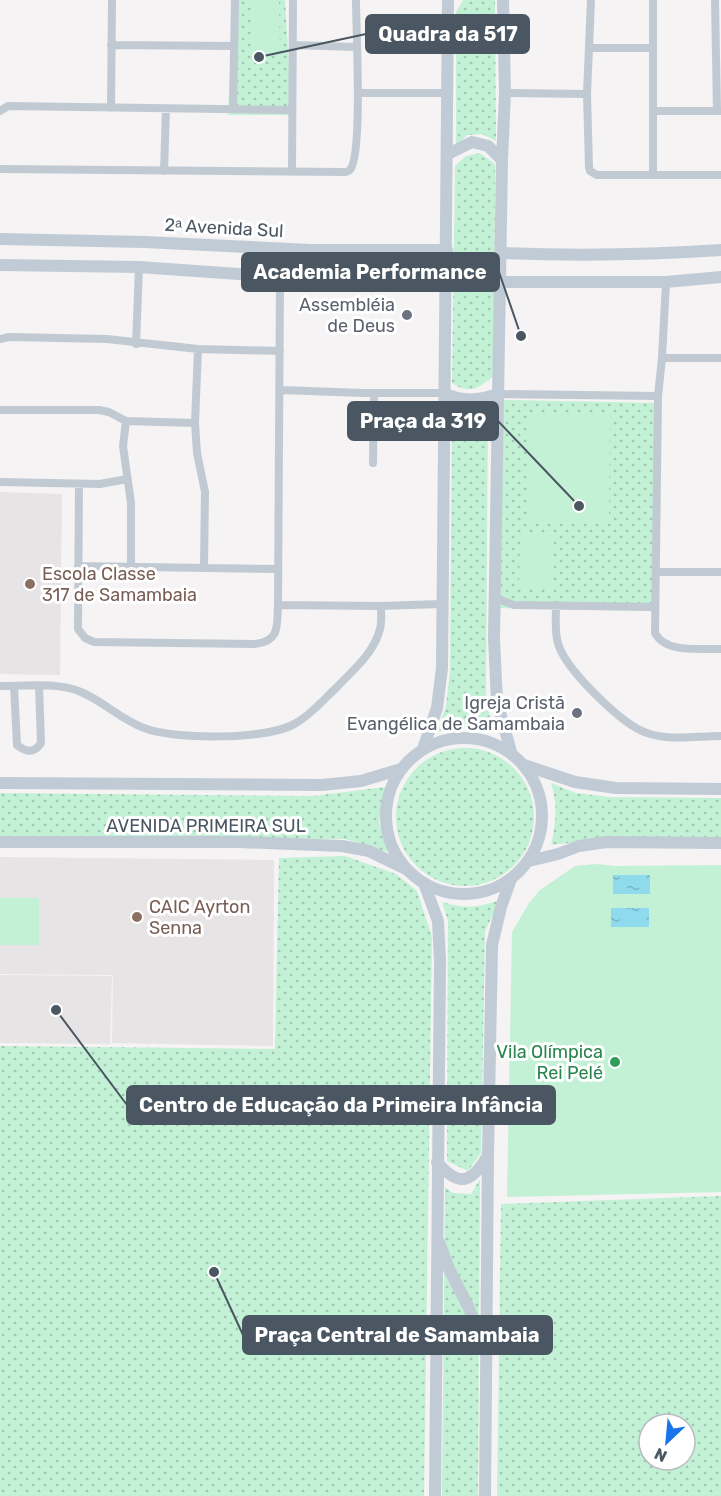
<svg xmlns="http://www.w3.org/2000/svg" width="721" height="1496" font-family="Rubik,sans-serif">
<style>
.education{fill:#e6e4e5}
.park{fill:url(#park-dots);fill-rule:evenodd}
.pitch{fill:#c3f1d5}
.water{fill:url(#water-ripples)}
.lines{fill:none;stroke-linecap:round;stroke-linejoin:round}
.street{stroke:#c1cad2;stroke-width:8}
.secondary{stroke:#c1cbd6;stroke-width:12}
.worship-dot{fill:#6b7280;stroke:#fff;stroke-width:2}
.education-dot{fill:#8d6e63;stroke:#fff;stroke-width:2}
.leisure-dot{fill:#2e9e5b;stroke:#fff;stroke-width:2}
.labels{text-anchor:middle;stroke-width:6;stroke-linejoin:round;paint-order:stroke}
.street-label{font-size:18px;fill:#4a5661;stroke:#fff}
.worship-label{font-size:18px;fill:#5b616d;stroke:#fff;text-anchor:end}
.education-label{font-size:18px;fill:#785e54;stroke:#fff;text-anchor:start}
.leisure-label{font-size:18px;fill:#27864d;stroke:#fff;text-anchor:end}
.leader{fill:none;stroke:#4a5661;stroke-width:2}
.callout-dot{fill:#4a5661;stroke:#fff;stroke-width:2}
.callout{fill:#4a5661;stroke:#4a5661;stroke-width:2}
.callout-label{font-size:20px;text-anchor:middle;font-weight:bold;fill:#fff}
</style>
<defs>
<pattern id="park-dots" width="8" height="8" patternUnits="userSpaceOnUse" patternTransform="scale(1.5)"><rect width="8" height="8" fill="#c3f1d5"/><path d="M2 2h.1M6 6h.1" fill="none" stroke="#a0c6b0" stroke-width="1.8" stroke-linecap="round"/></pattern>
<pattern id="water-ripples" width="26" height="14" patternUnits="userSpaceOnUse" patternTransform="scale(1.5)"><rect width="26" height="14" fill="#90daee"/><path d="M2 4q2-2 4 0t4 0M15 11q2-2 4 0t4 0" fill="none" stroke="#78b4c4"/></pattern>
</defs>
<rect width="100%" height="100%" fill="#f5f3f3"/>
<path class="education" d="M 0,492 L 62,494 L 60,675 L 0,674 Z
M 0,857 L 274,860 L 273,1046 L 112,1043 L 113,975 L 0,974 Z
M 0,975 L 112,976 L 110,1044 L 0,1043 Z"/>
<path class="park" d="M 233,0 L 285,0 L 292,115 L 228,115 Z
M 463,0 L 495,0 L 496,141 L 482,134 L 467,135 L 456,147 L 456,12 Z
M 480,153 L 495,164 L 494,376 C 478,388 471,395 452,383 L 455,166 L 466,156 Z
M 452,400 L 471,409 L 488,400 L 486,706 L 497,732 L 458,727 L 437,732 L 446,706 L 450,672 Z
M 503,400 L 659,403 L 655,611 L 500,608 Z
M396 817a69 69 0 1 1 138 0a69 69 0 1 1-138 0Z
M 551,783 L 576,793 L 610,797 L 721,798 L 721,838 L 603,839 L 551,845 C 556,823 558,804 551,783 Z
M 385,787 L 379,823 L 388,852 L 345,839 L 0,836 L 0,793 L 313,796 Z
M 345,856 L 396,874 L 417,891 L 432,937 L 424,1496 L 0,1496 L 0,1046 L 275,1049 L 279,858 Z
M 500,900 L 485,931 L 481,1153 L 468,1171 L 447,1161 L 448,921 L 442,902 C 465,909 477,908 500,900 Z
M 480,1179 L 478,1496 L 442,1496 L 445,1187 L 453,1193 L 471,1194 Z
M 721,1196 L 721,1496 L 497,1496 L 501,1204 ZM 649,1424 L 685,1424 L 685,1460 L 649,1460 Z"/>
<path class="pitch" d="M 252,0 L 279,0 L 280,53 L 252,53 Z
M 529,413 L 610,414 L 609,521 L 528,520 Z
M 520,535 L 554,536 L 553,588 L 519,587 Z
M 596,864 L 616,866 L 721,865 L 721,1192 L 507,1197 L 512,932 L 529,903 L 540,890 L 575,866 Z
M 0,898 L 39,898 L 39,945 L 0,945 Z"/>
<path class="water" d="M 613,875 L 650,875 L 650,894 L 613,894 Z
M 611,908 L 649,908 L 649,927 L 611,927 Z"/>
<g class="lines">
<path class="street" d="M 591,0 L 587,94 L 589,167 L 590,171 L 597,175 L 721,175
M 653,0 L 653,174
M 715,0 L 717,111
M 111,45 L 234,46
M 293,45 L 356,47
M 590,48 L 653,48
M 358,93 L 447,93
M 505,93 L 587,94
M 111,108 L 112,0
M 233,108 L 235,0
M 0,111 L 8,106 L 291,110
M 653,111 L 721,111
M 0,169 L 346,172 L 350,170 C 363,155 356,28 356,0
M 164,171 L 166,109
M 292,172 L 293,0
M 666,282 L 662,358 L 658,396 L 655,633 C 666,654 701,648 721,649
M 0,339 L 9,337 L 107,339 L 198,349 L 280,351
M 136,344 L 139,267
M 198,349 L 195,423 L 197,453 L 205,492 L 204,567
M 662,358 L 721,358
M 281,390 L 363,393 L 443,393
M 498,394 L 658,396
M 0,410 L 99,410 L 109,412 L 126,421 L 195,423
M 126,421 L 123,446 L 131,503 L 131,567
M 373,463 L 374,393
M 0,482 L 100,484 L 127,479
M 79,484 L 78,629 L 85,638 L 94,642 L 255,644 C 280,641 277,626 278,605 L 280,277
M 78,566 L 277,569
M 657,572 L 721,572
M 495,598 L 514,605 L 655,607
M 278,605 L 381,606 L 441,604
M 556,605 C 556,619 554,638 561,651 C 572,674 622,725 647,733 C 670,741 697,736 721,736
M 0,686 C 25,686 57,682 81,692 C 103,701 120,719 144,728 C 174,740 269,740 296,723 C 312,714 324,699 337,687 C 353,670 374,653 380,629 C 382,622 381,614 381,606
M 14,686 L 17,745 C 26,752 34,754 41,743 L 39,686"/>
<path class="secondary" d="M 503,0 L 505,93 L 502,160 L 494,639 L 497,701 L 511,752
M 448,154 L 472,142 L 488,146 L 502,160
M 0,239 L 145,242 L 310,250 L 447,250
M 501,253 C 575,256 647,255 721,250
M 0,265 L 139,267 L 280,277 L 446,277
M 499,282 L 666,282 L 721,277
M 443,393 C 463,402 479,401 498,394
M386 816a78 78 0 1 1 156 0a78 78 0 1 1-156 0Z
M 423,749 L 437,708 L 442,668 L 448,0
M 524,765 L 575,782 L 616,788 L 721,789
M 0,783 L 322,785 L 361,781 L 401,769
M 0,842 L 238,842 L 342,846 L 369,851 L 406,869
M 529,861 L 558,854 L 579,846 L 606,842 L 721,843
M 424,883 L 438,921 L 440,961 L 435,1496
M 437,1162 C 458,1187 471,1184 487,1157
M 439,1242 L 449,1269 L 469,1308 L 482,1345
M 485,1496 L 488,1155 L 492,945 L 501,907 L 511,879"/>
</g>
<g class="worship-dot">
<circle cx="407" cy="315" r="6"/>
<circle cx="577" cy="713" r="6"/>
</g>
<g class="education-dot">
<circle cx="30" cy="584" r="6"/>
<circle cx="137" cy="917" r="6"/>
</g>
<circle class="leisure-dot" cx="615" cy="1062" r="6"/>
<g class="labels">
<g class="street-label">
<text transform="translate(224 228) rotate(3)" y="6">2ᵃ Avenida Sul</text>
<text x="206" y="832">AVENIDA PRIMEIRA SUL</text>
</g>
<g class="worship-label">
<text x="395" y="311">Assembléia<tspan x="395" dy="21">de Deus</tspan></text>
<text x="565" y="709">Igreja Cristã<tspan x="565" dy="21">Evangélica de Samambaia</tspan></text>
</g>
<g class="education-label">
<text x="42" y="580">Escola Classe<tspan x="42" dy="21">317 de Samambaia</tspan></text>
<text x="149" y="913">CAIC Ayrton<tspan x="149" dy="21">Senna</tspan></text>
</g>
<g class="leisure-label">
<text x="603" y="1058">Vila Olímpica<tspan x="603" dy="21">Rei Pelé</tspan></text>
</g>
</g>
<path class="leader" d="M259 57L366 34M521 336L499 272M579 506L498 421M56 1010L127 1105M214 1272L243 1335"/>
<g class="callout-dot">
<circle cx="259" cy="57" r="6"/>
<circle cx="521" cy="336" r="6"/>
<circle cx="579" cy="506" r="6"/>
<circle cx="56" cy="1010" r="6"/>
<circle cx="214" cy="1272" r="6"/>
</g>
<g class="callout">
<rect x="366" y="15" width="163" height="38" rx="6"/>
<rect x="242" y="253" width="257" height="38" rx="6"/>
<rect x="348" y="402" width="150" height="38" rx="6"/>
<rect x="127" y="1086" width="428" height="38" rx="6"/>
<rect x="243" y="1316" width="309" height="38" rx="6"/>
</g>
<g class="callout-label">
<text x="448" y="41">Quadra da 517</text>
<text x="370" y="279">Academia Performance</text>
<text x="423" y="428">Praça da 319</text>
<text x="341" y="1112">Centro de Educação da Primeira Infância</text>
<text x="397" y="1342">Praça Central de Samambaia</text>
</g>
<g transform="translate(667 1442) rotate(206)"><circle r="28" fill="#ffffff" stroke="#b7bbc0" stroke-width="1.5"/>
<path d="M0-4.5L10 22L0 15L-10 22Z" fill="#1a73e8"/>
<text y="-9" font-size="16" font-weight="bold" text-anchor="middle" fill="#4a5661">N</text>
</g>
</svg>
